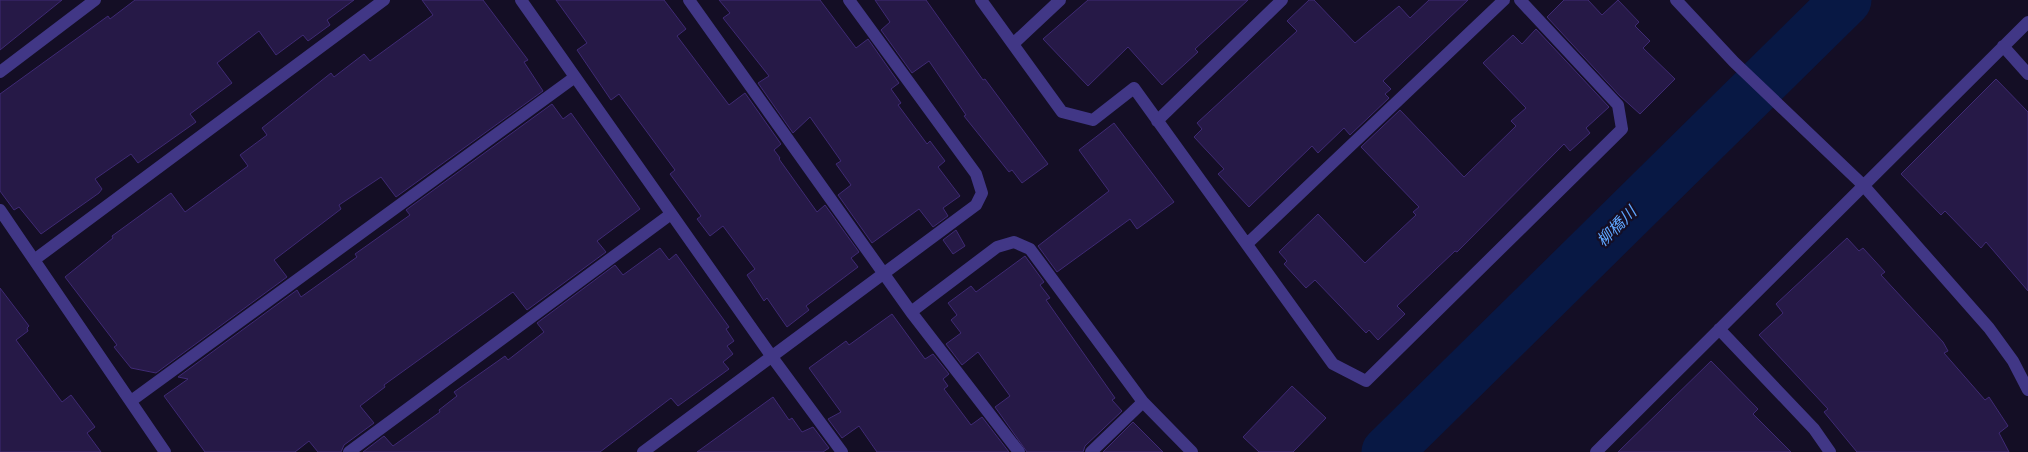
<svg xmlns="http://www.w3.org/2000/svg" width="2028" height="452" font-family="Quicksand,'Noto Sans JP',sans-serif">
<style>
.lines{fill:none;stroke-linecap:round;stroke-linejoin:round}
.river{stroke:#081844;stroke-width:51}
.building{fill:#261947;stroke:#3f2a74}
.minor{stroke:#413786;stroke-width:12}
.labels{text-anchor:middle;stroke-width:4.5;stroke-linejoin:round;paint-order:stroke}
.water-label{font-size:16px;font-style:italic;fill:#60a7ff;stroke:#140e25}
</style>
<rect width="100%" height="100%" fill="#140e25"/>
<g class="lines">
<path class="river" d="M 1387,452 L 1846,0"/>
</g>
<path class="building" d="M 0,0 L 62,0 L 0,50 Z
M 135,0 L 354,0 L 327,20 L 330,25 L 308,41 L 303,35 L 276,55 L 259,31 L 217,63 L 232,83 L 190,114 L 196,122 L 138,163 L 131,154 L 95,179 L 102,189 L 99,193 L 41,234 L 19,207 L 14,210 L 0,191 L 0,94 L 108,16 L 110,19 Z
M 422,0 L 483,0 L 528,60 L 524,62 L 543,91 L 396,197 L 381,177 L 339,205 L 341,209 L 274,260 L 287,277 L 156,373 L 131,368 L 114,347 L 117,345 L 65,277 L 113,238 L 112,236 L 171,193 L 185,212 L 248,166 L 240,155 L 267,135 L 262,128 L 331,73 L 334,77 L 364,54 L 370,61 L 433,15 Z
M 556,0 L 664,0 L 686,29 L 677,36 L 729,105 L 745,93 L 781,144 L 774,150 L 780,158 L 779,159 L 817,212 L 825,205 L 859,252 L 851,258 L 858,267 L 806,306 L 809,310 L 787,327 L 767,298 L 764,301 L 747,275 L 755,269 L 723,226 L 710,236 L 697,219 L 701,216 L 670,174 L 675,170 L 619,94 L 611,100 L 577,50 L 587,43 Z
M 719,0 L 820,0 L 856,48 L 868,39 L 899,83 L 891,89 L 901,103 L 898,105 L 927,144 L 930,141 L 945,161 L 938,167 L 960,196 L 943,208 L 948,216 L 933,227 L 919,209 L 872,243 L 838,195 L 851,185 L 836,164 L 841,161 L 810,117 L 793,133 L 758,83 L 769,76 L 723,18 L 730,13 Z
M 875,0 L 926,0 L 983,80 L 985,79 L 1048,164 L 1022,183 L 1012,170 L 1009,172 L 964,116 L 966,115 L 929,61 L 912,73 L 881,30 L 890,22 Z
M 1088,0 L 1248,0 L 1195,49 L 1198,52 L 1162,85 L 1128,47 L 1088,86 L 1043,39 Z
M 1309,0 L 1314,0 L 1355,43 L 1399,6 L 1410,18 L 1429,0 L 1468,0 L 1383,81 L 1391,89 L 1385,94 L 1389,98 L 1350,135 L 1344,128 L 1318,153 L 1312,146 L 1249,207 L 1218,174 L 1224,169 L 1194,137 L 1202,129 L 1197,123 L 1297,31 L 1287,21 Z
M 1564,0 L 1588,0 L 1602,15 L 1618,0 L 1639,22 L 1635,26 L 1650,41 L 1643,48 L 1675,79 L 1640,114 L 1620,96 L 1547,17 Z
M 1536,29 L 1609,107 L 1586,128 L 1590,133 L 1570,151 L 1564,144 L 1457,252 L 1455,251 L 1397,306 L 1405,314 L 1378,340 L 1369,330 L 1366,333 L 1315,280 L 1306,288 L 1284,264 L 1287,261 L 1279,252 L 1318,214 L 1365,263 L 1416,215 L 1413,212 L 1419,207 L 1361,147 L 1400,110 L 1464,177 L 1516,126 L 1511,121 L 1526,108 L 1483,63 L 1513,35 L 1522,44 Z
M 1996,79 L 2028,112 L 2028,291 L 1986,242 L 1981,248 L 1945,211 L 1941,215 L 1901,174 Z
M 552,104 L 563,119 L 571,113 L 640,209 L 597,241 L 606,252 L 527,310 L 513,292 L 384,385 L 385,387 L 360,406 L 374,423 L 344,445 L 341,452 L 318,452 L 309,441 L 295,452 L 205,452 L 164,396 L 188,379 L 178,377 L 297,290 L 301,297 L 357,257 L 355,254 L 410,215 L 406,210 Z
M 1114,123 L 1174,202 L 1137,229 L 1130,219 L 1057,272 L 1038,246 L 1109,191 L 1079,150 Z
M 956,230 L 965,246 L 953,254 L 943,240 Z
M 1847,238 L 1859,251 L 1863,248 L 1885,272 L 1881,275 L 1943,342 L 1948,351 L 1944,353 L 1985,400 L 1989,397 L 2008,426 L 1999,433 L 2009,452 L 1857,452 L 1824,412 L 1828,409 L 1759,335 L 1783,313 L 1776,304 Z
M 660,248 L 669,260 L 676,254 L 729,327 L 726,329 L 734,341 L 727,346 L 733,354 L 723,362 L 729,369 L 678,406 L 671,398 L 600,452 L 363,452 L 384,436 L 393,446 L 440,412 L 439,410 L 457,396 L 454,392 L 505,356 L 508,360 L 544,332 L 537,323 L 615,265 L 623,275 Z
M 1025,256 L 1044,282 L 1040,285 L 1050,298 L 1046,300 L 1115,398 L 1112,400 L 1122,411 L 1085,446 L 1083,452 L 1027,452 L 995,407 L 1010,396 L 978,352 L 962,365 L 946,344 L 961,333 L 951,320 L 957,315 L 948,303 L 971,286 L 976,292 Z
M 0,288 L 29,326 L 27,328 L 28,331 L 16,340 L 62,402 L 71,395 L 95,427 L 87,433 L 101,452 L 0,452 Z
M 892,314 L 925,359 L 933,354 L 949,374 L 943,379 L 948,386 L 944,389 L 971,425 L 982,417 L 1009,452 L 877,452 L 859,426 L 842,438 L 828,419 L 841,412 L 809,368 L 846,341 L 849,345 Z
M 1711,361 L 1758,409 L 1753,414 L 1791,452 L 1618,452 Z
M 1292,386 L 1326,418 L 1293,452 L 1259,452 L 1243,437 Z
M 773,397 L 789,420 L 792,418 L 802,432 L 813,427 L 829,448 L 823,452 L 697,452 Z
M 1133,422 L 1163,452 L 1103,452 Z"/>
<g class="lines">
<path class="minor" d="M 521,0 L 772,357 L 842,452
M 689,0 L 911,312 L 997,247 L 1014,242 L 1030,249 L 1143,402 L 1192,452
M 981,0 L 1062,112 L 1093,120 L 1134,88 L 1333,364 L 1366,381 L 1622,129 L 1618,105 L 1520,0
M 1676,0 L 1734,62 L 1863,185 L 1989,328 L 2013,361 L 2028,390
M 1013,44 L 1060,0
M 2003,46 L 2028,74
M 0,72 L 95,0
M 1157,121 L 1282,0
M 0,210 L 165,452
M 1247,244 L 1504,0
M 34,260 L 384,0
M 911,312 L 1019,452
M 1719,329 L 1814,429 L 1830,452
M 131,401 L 575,77
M 349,452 L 671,214
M 643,452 L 976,205 L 982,193 L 976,174 L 849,0
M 1091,452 L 1143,402
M 1596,452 L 2028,22"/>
</g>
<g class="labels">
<g class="water-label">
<text transform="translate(1616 226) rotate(-45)" y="6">柳橋川</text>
</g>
</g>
</svg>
